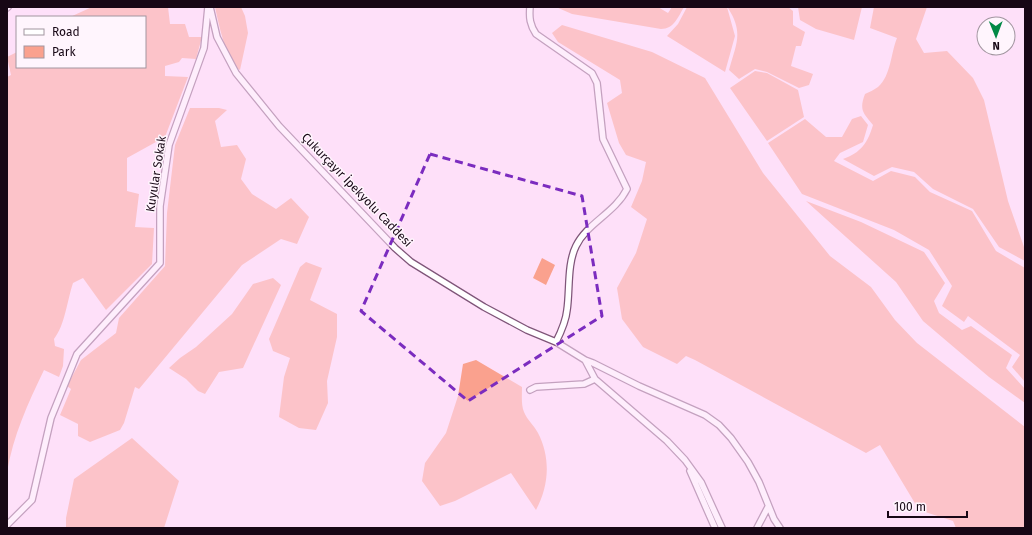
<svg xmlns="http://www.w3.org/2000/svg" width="1032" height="535" font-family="'Fira Sans',sans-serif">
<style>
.green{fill:#faa18e}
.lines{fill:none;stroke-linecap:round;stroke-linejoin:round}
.tertiary-casing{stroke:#7f5579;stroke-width:8}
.tertiary{stroke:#fff;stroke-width:5.5}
.marked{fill:none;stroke:#7b2cbf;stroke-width:3;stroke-dasharray:8 5;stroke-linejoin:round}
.labels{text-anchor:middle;stroke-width:3;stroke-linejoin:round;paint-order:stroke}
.street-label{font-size:12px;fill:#170715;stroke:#fff5fd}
</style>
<rect width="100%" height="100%" fill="#fee0f9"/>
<path class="green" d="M 92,7 L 168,7 L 170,24 L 185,24 L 189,37 L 202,37 L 196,59 L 182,58 L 179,62 L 165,66 L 165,76 L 188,77 L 165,137 L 127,158 L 127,191 L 139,194 L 135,227 L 154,228 L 152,264 L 106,310 L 83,278 L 73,283 C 67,301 65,325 54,339 L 55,346 L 64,349 L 63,366 L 59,377 L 44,370 C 28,403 13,436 7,472 L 7,77 L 11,75 L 7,57 L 17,52 L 17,67 L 145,67 L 145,17 L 70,17 Z
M 215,7 L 241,7 L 245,16 L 248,33 L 240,70 C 227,65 218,21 215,7 Z
M 556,7 L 658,7 L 668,13 L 672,7 L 684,7 C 678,17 674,29 661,29 L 572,14 Z
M 687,7 L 727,7 L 735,36 L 725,72 L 667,36 L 678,24 Z
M 730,7 L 788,7 L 793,11 L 793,25 L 805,32 L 801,46 L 796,46 L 791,66 L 813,74 L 809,85 L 799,88 L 767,72 L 755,69 L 739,79 L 729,70 C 736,44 744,33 728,8 Z
M 798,7 L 862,7 L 854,40 L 816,29 L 800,20 Z
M 874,7 L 927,7 L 916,39 L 924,53 L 947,51 L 973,78 L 984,100 L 1008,201 L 1025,250 L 1025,261 L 999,247 L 973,209 L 933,189 L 914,172 L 892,167 L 874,176 L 843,159 C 861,153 868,142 873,125 C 863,113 859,110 865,94 C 869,92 874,90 878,87 C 891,76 891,52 897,38 L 870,28 Z
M 562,25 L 652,52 L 705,78 L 763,173 L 830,256 L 871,287 L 895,320 L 917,343 L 1025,427 L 1025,528 L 956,528 L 953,521 L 919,510 L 880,445 L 866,453 L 695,360 L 686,356 L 677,364 L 643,347 L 622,319 L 617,288 L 636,253 L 647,219 L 631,207 L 642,181 L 646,162 L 626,155 L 619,143 L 607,103 L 622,93 L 620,80 L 558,42 L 552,33 Z
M 755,71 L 767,73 L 798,90 L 804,117 L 767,141 L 730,88 Z
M 190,108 L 219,108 L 227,110 L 215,121 L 221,147 L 237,145 L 246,159 L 241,179 L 252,194 L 276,209 L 291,198 L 309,217 L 297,244 L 281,239 L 242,265 L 139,389 L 135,387 L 124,423 L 120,430 L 90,442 L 78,436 L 78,424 L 60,415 L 71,389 L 67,386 L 81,360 L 116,333 L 119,318 L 165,266 L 167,213 L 175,145 Z
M 861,116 L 868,125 L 863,142 L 840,153 L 834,161 L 873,181 L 891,171 L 915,177 L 930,192 L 972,211 L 996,251 L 1025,268 L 1025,382 L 1012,367 L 1020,355 L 968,316 L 964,322 L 942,306 L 952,286 L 929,250 L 894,230 L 802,194 L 768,143 L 805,119 L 826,137 L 842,137 L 852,119 Z
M 806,201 L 861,222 L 924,252 L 945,283 L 934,301 L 939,313 L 962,330 L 971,326 L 1012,355 L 1006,368 L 1025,389 L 1025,403 L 989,377 L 923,321 L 896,282 Z
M 542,258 L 555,265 L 546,285 L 533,278 Z
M 306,262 L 322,268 L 310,300 L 337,314 L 337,337 L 327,381 L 328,403 L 316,430 L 299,428 L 279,417 L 284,377 L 290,358 L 273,351 L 269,339 L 300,267 Z
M 273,278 L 281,285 L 243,368 L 219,372 L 205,394 L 198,391 L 186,379 L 169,368 L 180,358 L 196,347 L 232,314 L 253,284 Z
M 476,360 L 522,387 C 522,395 521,405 524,412 C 527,420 534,425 538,433 C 551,458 549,486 536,510 L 511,473 L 455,501 L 440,506 L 422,481 L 425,463 L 446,433 L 458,396 L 463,364 Z
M 132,438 L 179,481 L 164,528 L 66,528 L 66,518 L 74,479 Z"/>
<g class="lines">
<g class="tertiary-casing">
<path id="tertiary" d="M 210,7 L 217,37 L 236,73 L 279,126 L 395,248 L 411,262 L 484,307 L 527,330 L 556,342 L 585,360 L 595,379 L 667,441 L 685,460 L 701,482 L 722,528
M 530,7 C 529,18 530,25 536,34 L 592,73 L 597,83 L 603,139 L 627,189 C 615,213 587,223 576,246 C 567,264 570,290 567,310 C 566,321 561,332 556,342
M 7,8 L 8,7
M 585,360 L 593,363 L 639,386 L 705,415 L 719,425 L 731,438 L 748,462 L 759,482 L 774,519 L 780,528
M 530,390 L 536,387 L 584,384 L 595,379
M 690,471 L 715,528
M 7,525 L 32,500 L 51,418 L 77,354 L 160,263 L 160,206 L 169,145 L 204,48 L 208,7
M 757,528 L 768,507"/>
</g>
<use href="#tertiary" class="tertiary"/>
</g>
<path d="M0 0H1032V535H0ZM 430,154 L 582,196 L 602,316 L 468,401 L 361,311 Z" fill="#fee0f9" fill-opacity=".55" fill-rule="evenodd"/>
<path class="marked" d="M 430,154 L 582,196 L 602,316 L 468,401 L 361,311 Z"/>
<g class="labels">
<g class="street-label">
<text transform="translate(156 174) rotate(-81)" y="4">Kuyular Sokak</text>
<text transform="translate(357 190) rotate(46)" y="4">Çukurçayır İpekyolu Caddesi</text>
</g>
</g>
<rect width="1032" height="535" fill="none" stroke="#170715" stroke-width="16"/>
<rect x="16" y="16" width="130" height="52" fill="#fff5fd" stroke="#a296a0"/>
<rect x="24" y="29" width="20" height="6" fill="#ffffff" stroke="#a296a0"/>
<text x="52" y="36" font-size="12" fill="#170715">Road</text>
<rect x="24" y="46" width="20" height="12" fill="#faa18e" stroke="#a296a0"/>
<text x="52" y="56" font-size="12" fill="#170715">Park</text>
<g transform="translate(996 36) rotate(179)"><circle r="19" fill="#fff5fd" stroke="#a296a0"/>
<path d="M0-3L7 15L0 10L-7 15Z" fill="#028946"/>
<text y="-6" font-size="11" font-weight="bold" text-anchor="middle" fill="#170715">N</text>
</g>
<path d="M888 511v6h79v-6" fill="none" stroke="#170715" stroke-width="2"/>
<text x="894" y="511" font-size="12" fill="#170715" stroke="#fff5fd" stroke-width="3" paint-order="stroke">100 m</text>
</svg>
